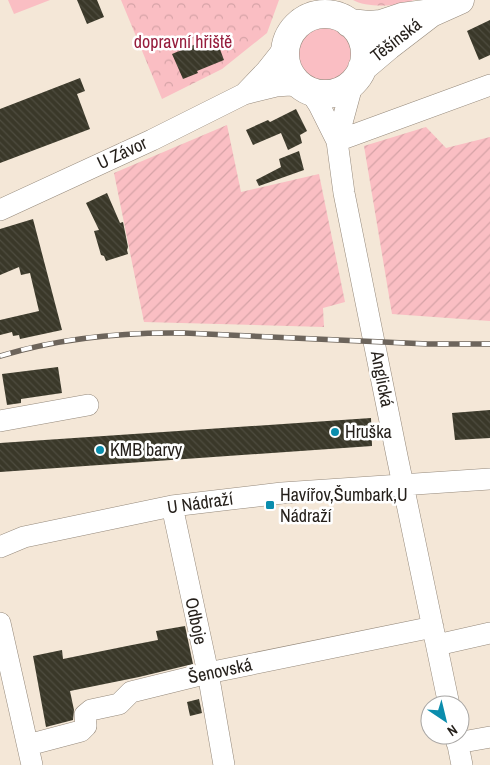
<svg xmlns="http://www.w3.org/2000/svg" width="490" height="765" font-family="'Archivo Narrow',sans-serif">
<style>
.grass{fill:#fabec3}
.forest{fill:url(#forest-crowns)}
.garden{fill:url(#garden-furrows)}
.building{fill:url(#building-back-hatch)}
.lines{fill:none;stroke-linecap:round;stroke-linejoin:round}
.minor-casing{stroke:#95897b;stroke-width:22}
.major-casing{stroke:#95897b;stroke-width:29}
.minor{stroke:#fff;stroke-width:21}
.major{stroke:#fff;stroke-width:28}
.rail-casing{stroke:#6c645b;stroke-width:5.5}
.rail{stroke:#fff;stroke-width:4;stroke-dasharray:11;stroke-linecap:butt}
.poi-dot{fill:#0b8dad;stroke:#fff;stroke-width:2}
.labels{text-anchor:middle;stroke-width:5;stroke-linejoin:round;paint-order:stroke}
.street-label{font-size:18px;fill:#241f1a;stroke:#fff}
.park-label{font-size:18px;fill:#961d3c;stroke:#fff}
.poi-label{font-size:18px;fill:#241f1a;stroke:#fff;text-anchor:start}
</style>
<defs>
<pattern id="forest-crowns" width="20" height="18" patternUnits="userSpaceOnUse" patternTransform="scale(1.25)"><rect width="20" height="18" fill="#fabec3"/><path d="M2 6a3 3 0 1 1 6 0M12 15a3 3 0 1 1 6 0" fill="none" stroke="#d6a3a7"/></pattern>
<pattern id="garden-furrows" width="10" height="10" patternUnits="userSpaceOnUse" patternTransform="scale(1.25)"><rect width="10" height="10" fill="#fabec3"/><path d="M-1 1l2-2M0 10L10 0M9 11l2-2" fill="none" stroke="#d6a3a7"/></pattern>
<pattern id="building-back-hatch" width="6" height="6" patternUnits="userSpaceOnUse" patternTransform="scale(1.25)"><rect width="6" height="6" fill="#3a3829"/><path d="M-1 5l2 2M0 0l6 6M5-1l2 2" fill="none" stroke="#4e4c3f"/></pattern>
</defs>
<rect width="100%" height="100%" fill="#f4e7d7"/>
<path class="grass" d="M 8,0 L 50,0 L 14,14 Z
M296 53a29 29 0 1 1 58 0a29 29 0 1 1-58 0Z"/>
<path class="forest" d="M 121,0 L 279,0 L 267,33 L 222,69 L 162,99 Z
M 353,0 L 414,0 C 399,7 366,8 353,0 Z"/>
<path class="garden" d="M 227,125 L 241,192 L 319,174 L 345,302 L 323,308 L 324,327 L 144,322 L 114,173 Z
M 426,127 L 446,148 L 490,137 L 490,321 L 392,314 L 364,146 Z"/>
<path class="building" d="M 77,0 L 97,0 L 104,17 L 87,24 Z
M 490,20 L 490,55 L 479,60 L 467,31 Z
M 215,36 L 224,60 L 197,71 L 198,73 L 183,79 L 172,54 Z
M 80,78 L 85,91 L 77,94 L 90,129 L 0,163 L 0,109 Z
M 296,109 L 307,131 L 300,135 L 302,143 L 288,150 L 281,133 L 253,145 L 246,130 L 268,120 L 270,122 Z
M 299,151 L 304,170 L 259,186 L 256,180 L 281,167 L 279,159 Z
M 107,193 L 120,223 L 123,222 L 128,247 L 127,250 L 128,254 L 106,261 L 104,256 L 101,255 L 94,231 L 99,230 L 86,203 Z
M 33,219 L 62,330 L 20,339 L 19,335 L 13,336 L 12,332 L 0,335 L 0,320 L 39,311 L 30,273 L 21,275 L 19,267 L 0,275 L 0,229 Z
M 58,367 L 62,393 L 21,399 L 21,403 L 7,405 L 2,374 Z
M 490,410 L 490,438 L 455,440 L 452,413 Z
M 371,418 L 372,446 L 0,472 L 0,443 Z
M 185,626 L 193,664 L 139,677 L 70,691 L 74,710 L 73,720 L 46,727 L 33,656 L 62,650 L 63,659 L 132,645 L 158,640 L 156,631 Z
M 199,699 L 202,713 L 190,716 L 187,702 Z"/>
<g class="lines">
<g class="minor-casing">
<path id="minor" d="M 310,91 L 319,105 L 337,141 L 344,193 L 397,456 L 449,705
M 244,94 L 266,71 L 285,47
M 337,141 L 490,85
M 337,141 L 353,82
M 0,210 L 152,140 L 244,94 L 276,86 L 290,85 L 302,87
M 0,421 L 88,405
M 172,506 L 208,673 L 224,765
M 0,547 L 24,537 L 172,506 L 282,493 L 490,479
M 0,623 L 32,765
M 437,645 L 490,633
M 456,735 L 462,765
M 457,743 L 490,737
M 28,745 L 81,731 L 86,726 L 85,715 L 91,710 L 119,704 L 131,692 L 208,673 L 433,627"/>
</g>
<g class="major-casing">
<path id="major" d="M285 54a40 40 0 1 1 80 0a40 40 0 1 1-80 0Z
M 349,23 L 369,25 L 381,24 L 402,17 L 425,14
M 362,68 L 388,46 L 431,13 L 460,0"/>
</g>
<use href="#minor" class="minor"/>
<use href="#major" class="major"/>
<g class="rail-casing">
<path id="rail" d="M 0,356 C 60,338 122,332 184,333 L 428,344 L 490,344"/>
</g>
<use href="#rail" class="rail"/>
</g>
<g class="poi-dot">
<circle cx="335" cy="432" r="5"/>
<circle cx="100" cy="450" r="5"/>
<rect x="265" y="500" width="10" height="10" rx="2.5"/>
</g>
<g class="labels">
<g class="street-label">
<text transform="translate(396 40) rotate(-38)" y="6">Těšínská</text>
<text transform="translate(122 153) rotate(-25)" y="6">U Závor</text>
<text transform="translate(382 379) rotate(79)" y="6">Anglická</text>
<text transform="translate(200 503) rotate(-8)" y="6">U Nádraží</text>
<text transform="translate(196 621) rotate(78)" y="6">Odboje</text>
<text transform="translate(220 671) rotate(-12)" y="6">Šenovská</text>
</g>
<g class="park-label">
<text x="183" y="48">dopravní hřiště</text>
</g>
<g class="poi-label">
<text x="345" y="438">Hruška</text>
<text x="110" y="456">KMB barvy</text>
<text x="280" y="501">Havířov,Šumbark,U<tspan x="280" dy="21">Nádraží</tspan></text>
</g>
</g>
<g transform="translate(445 720) rotate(145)"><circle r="24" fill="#ffffff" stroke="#a7a5a3"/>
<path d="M0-4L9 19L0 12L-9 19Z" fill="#0b8dad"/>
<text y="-8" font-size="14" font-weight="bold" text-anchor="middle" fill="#241f1a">N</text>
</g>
</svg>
